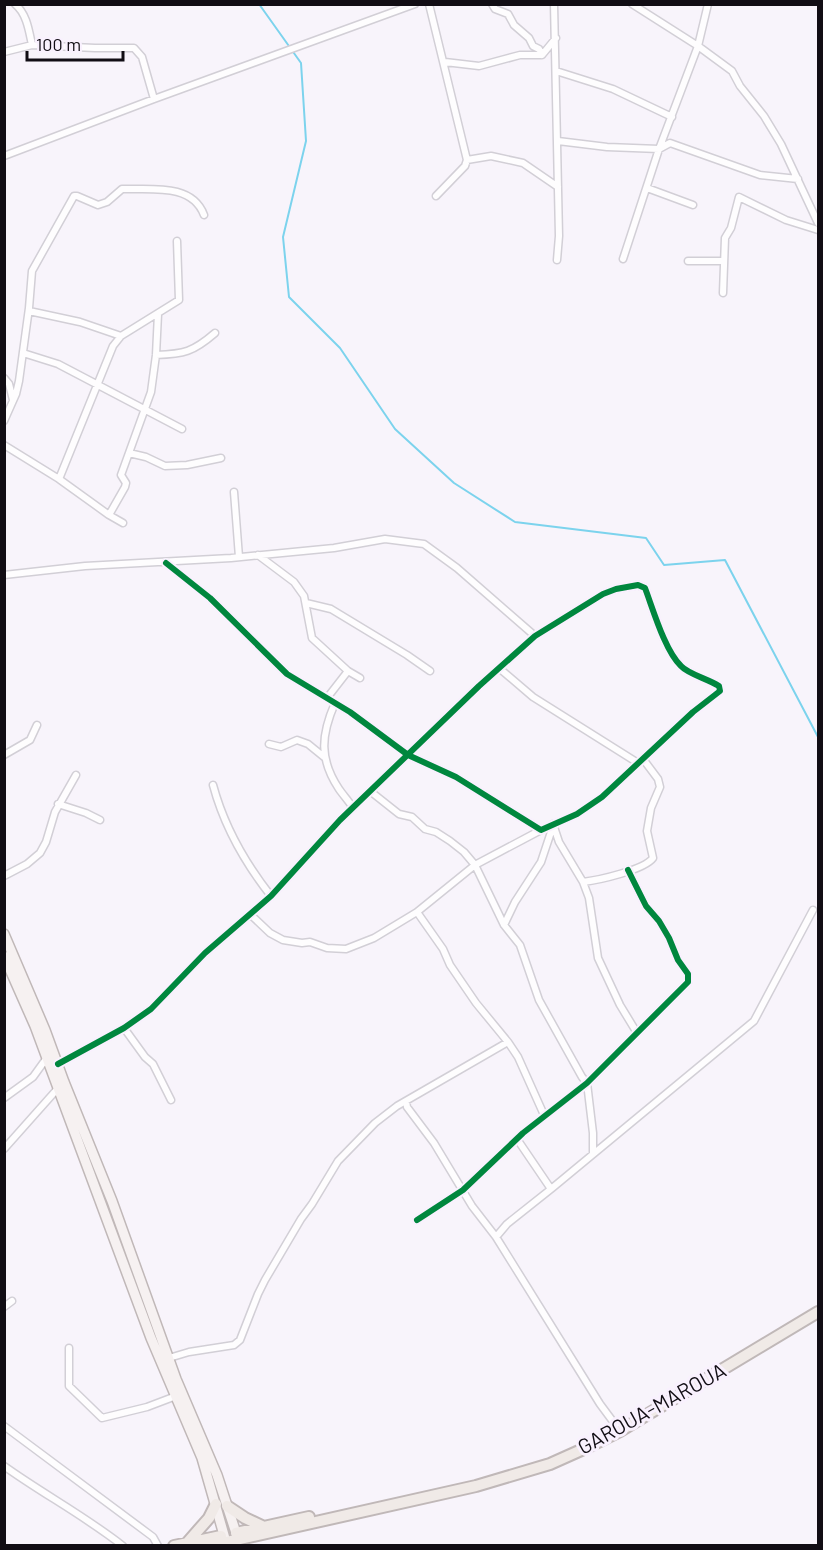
<svg xmlns="http://www.w3.org/2000/svg" width="823" height="1550" font-family="Barlow,sans-serif">
<style>
.lines{fill:none;stroke-linecap:round;stroke-linejoin:round}
.stream{stroke:#7cd3ed;stroke-width:2}
.street-casing{stroke:#d2cfd6;stroke-width:9}
.primary-casing{stroke:#c0b8b8;stroke-width:12}
.highway-casing{stroke:#c0b8b8;stroke-width:14}
.street{stroke:#fefdfe;stroke-width:6}
.primary{stroke:#f6f1f1;stroke-width:9}
.highway{stroke:#f0eae7;stroke-width:10}
.cycleway-casing{stroke:#f9f1fe;stroke-width:10}
.cycleway{stroke:#00873e;stroke-width:6}
.labels{text-anchor:middle;stroke-width:6;stroke-linejoin:round;paint-order:stroke}
.street-label{font-size:21px;fill:#110d14;stroke:#f9f1fe}
</style>
<rect width="100%" height="100%" fill="#f8f4fb"/>
<g class="lines">
<path class="stream" d="M 259,4 L 301,63 L 306,141 L 283,237 L 289,297 L 340,348 L 395,429 L 454,483 L 515,522 L 646,538 L 664,565 L 725,560 L 818,737"/>
<g class="street-casing">
<path id="street" d="M 15,4 C 27,14 29,31 32,45
M 429,4 L 467,160 L 465,166 L 436,196
M 492,4 L 495,9 L 508,14 L 514,25 L 529,38 L 533,46 L 539,49 L 542,55
M 554,4 L 559,236 L 557,260
M 632,4 L 698,46 L 732,71 L 740,86 L 764,116 L 781,144 L 818,223
M 4,52 L 32,45 L 95,48 L 134,48 L 142,57 L 154,99
M 445,62 L 479,66 L 520,55 L 542,55 L 556,38
M 556,71 L 613,89 L 672,117
M 558,141 L 607,147 L 659,149 L 670,143 L 760,175 L 798,179
M 4,156 L 154,99 L 415,4
M 467,160 L 491,156 L 523,163 L 558,187
M 647,188 L 693,205
M 623,259 L 659,149 L 698,46 L 708,4
M 688,261 L 723,261
M 723,293 L 725,238 L 731,228 L 739,197 L 786,220 L 818,230
M 29,311 L 80,322 L 121,336
M 23,353 L 58,364 L 182,429
M 156,355 C 184,354 193,352 215,333
M 4,378 L 9,384 L 13,400
M 4,421 L 16,394 L 19,381 L 29,308 L 32,271 L 74,196 L 77,196 L 98,205 L 107,202 L 122,189 C 151,190 192,183 204,215
M 4,445 L 59,479 L 109,515 L 123,523
M 129,453 L 146,457 L 165,466 L 187,465 L 221,458
M 59,479 L 113,346 L 121,336 L 179,300 L 177,241
M 234,492 L 239,557
M 109,515 L 125,487 L 126,483 L 121,475 L 151,392 L 156,355 L 158,314
M 258,555 L 294,582 L 304,596 L 312,638 L 348,671 L 360,678
M 4,575 L 85,566 L 231,558 L 334,548 L 385,539 L 424,544 L 457,568 L 535,636
M 306,603 L 331,609 L 407,655 L 430,671
M 499,668 L 533,697 L 638,763
M 327,698 L 348,671
M 335,703 C 321,735 319,759 339,789 C 343,795 349,801 353,808
M 269,744 L 281,747 L 297,740 L 308,744 L 324,757
M 4,755 L 30,740 L 37,725
M 213,785 C 224,826 245,863 271,896
M 370,791 L 399,814 L 412,817 L 425,829 L 436,832 L 450,841 L 464,852 L 475,865 L 504,925 L 520,945 L 539,1000 L 582,1077 L 587,1083 L 593,1133 L 593,1153
M 58,804 L 86,813 L 100,820
M 553,824 L 559,842 L 583,882 L 589,898 L 598,958 L 620,1005 L 637,1033
M 4,876 L 27,864 L 40,853 L 46,842 L 55,812 L 76,775
M 583,882 C 599,880 644,870 653,858 L 647,831 L 651,808 L 660,787 L 658,779 L 643,759
M 417,912 L 443,949 L 450,965 L 476,1003 L 508,1042 L 518,1057 L 544,1115
M 251,915 L 270,933 L 283,940 L 302,943 L 310,942 L 327,948 L 346,949 L 374,938 L 417,912 L 475,865 L 541,830
M 504,925 L 515,902 L 541,862 L 553,826
M 124,1028 L 145,1057 L 153,1064 L 171,1100
M 58,1064 L 124,1028 L 151,1009 L 205,953 L 271,896 L 340,820 L 479,686 L 535,636 L 603,594 L 616,589 L 638,585 L 645,588 C 653,609 665,651 681,666 C 688,674 708,679 719,686 L 720,691 L 693,712 L 602,797 L 577,814 L 541,830 L 456,777 L 408,755 L 350,712 L 287,674 L 210,598 L 166,563
M 4,1098 L 33,1077 L 46,1059
M 406,1101 L 407,1107 L 434,1143 L 472,1206 L 496,1237 L 600,1404 L 620,1431
M 4,1149 L 60,1086
M 551,1189 L 754,1021 L 813,910
M 417,1220 L 463,1190 L 523,1133 L 587,1083 L 688,982 L 688,974 L 678,960 L 669,938 L 659,921 L 646,906 L 628,870
M 496,1237 L 507,1224 L 551,1189 L 517,1139
M 4,1307 L 12,1301
M 69,1348 L 69,1386 L 102,1418 L 147,1407 L 176,1396
M 169,1358 L 189,1352 L 234,1345 L 240,1340 L 258,1294 L 265,1280 L 301,1219 L 312,1204 L 338,1161 L 375,1123 L 397,1106 L 508,1042
M 4,1426 L 153,1537 L 158,1546
M 4,1466 C 43,1494 85,1516 123,1546"/>
</g>
<g class="primary-casing">
<path id="primary" d="M 4,934 L 45,1030 L 64,1082 L 112,1201 L 176,1379 L 217,1475 L 238,1539
M 4,956 L 35,1026 L 151,1338 L 202,1458 L 226,1542"/>
</g>
<g class="highway-casing">
<path id="highway" d="M 227,1506 L 245,1518 L 262,1526
M 236,1533 L 309,1517
M 187,1543 L 209,1518 L 216,1504
M 174,1546 L 221,1536
M 209,1546 L 476,1486 L 550,1464 L 588,1447 L 620,1431 L 818,1312"/>
</g>
<use href="#street" class="street"/>
<use href="#primary" class="primary"/>
<use href="#highway" class="highway"/>
<g class="cycleway-casing">
<path id="cycleway" d="M 58,1064 L 124,1028 L 151,1009 L 205,953 L 271,896 L 340,820 L 479,686 L 535,636 L 603,594 L 616,589 L 638,585 L 645,588 C 653,609 665,651 681,666 C 688,674 708,679 719,686 L 720,691 L 693,712 L 602,797 L 577,814 L 541,830 L 456,777 L 408,755 L 350,712 L 287,674 L 210,598 L 166,563
M 417,1220 L 463,1190 L 523,1133 L 587,1083 L 688,982 L 688,974 L 678,960 L 669,938 L 659,921 L 646,906 L 628,870"/>
</g>
<use href="#cycleway" class="cycleway"/>
</g>
<g class="labels">
<g class="street-label">
<text transform="translate(652 1409) rotate(-29)" y="7">GAROUA-MAROUA</text>
</g>
</g>
<rect width="823" height="1550" fill="none" stroke="#110d14" stroke-width="12"/>
<path d="M27 51v9h96v-9" fill="none" stroke="#110d14" stroke-width="3"/>
<text x="36" y="51" font-size="18" fill="#110d14" stroke="#f9f1fe" stroke-width="4.5" paint-order="stroke">100 m</text>
</svg>
